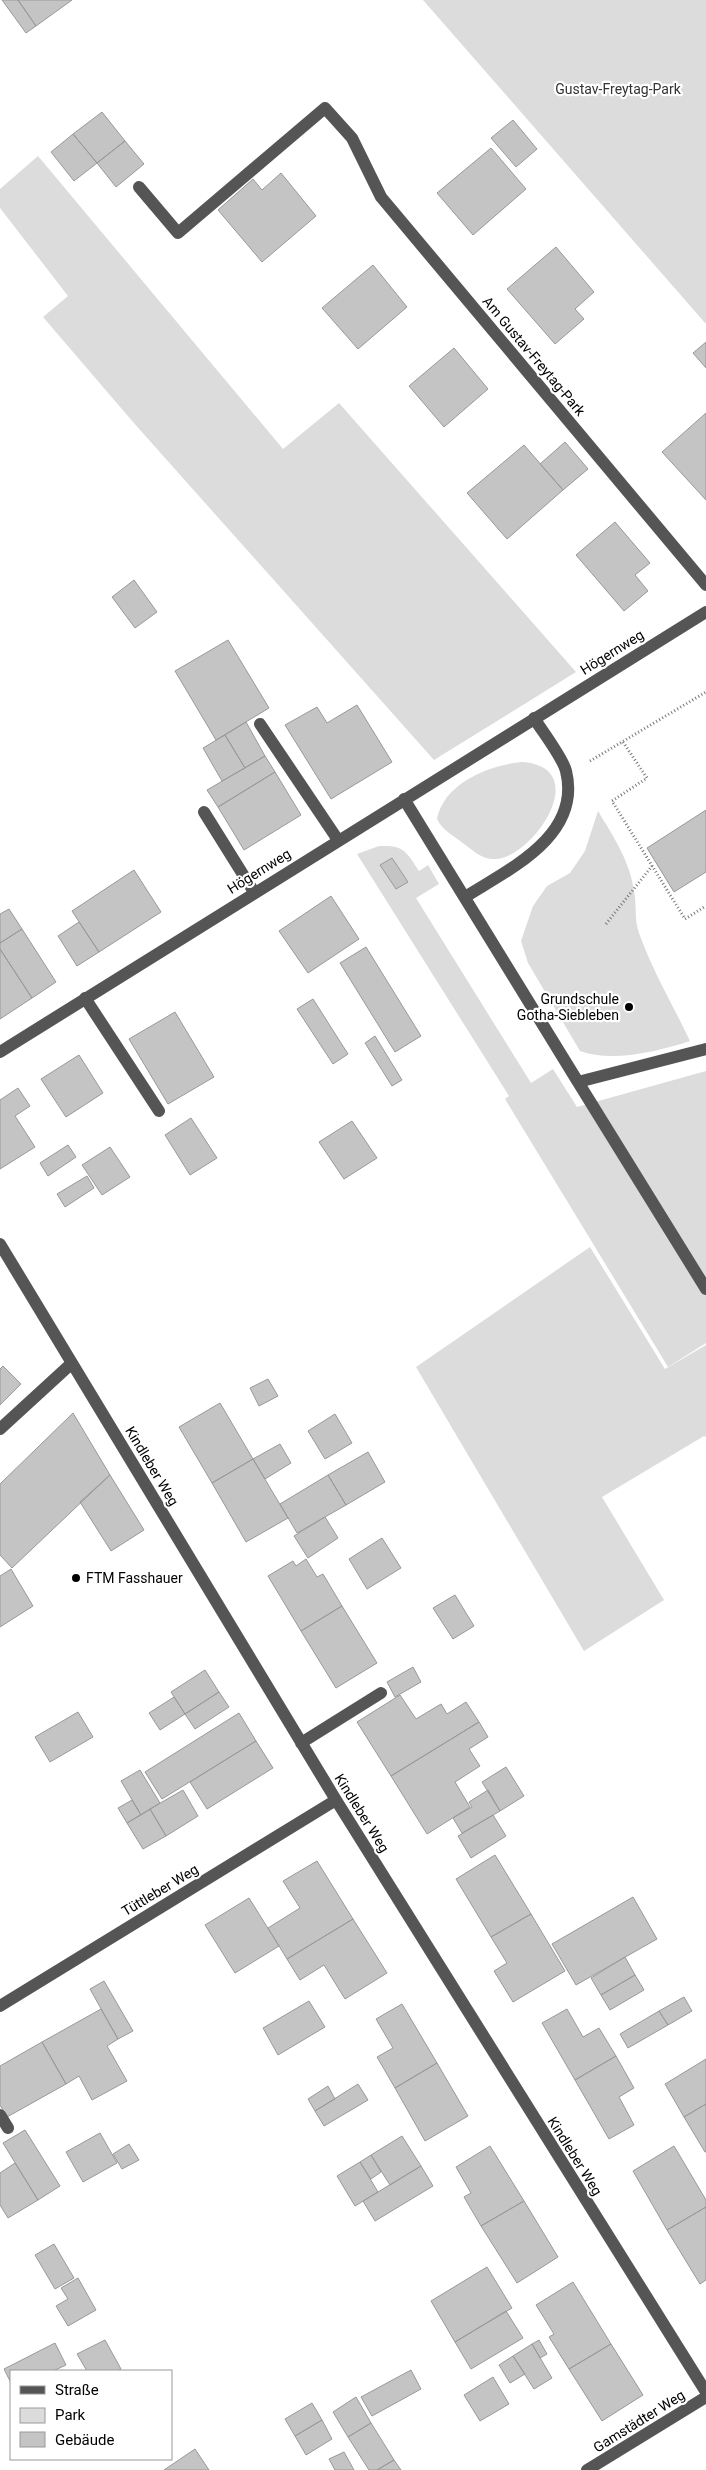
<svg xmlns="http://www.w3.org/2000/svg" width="706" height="2470" font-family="Roboto,sans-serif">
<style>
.green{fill:#dcdcdc}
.building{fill:#c4c4c4;stroke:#999}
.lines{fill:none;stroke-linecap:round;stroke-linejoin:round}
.path{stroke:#777;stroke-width:3;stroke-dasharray:1 2.5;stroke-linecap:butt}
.minor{stroke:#555;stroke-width:12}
.poi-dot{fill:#000;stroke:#fff;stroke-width:2}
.labels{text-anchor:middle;stroke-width:4.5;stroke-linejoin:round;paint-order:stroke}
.park-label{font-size:14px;fill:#333;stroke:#fff}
.street-label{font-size:14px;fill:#000;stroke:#fff}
.poi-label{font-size:14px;fill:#000;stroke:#fff;text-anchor:end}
</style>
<rect width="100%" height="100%" fill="#fff"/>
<path class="green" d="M 423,0 L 706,0 L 706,324 Z
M 38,156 L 283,449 L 339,403 L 576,672 L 434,760 L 133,422 L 43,317 L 68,296 L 0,208 L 0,189 Z
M 522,762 C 595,767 532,860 494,859 C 481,859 474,851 464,844 C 453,835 443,831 437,819 C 444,783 489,765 522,762 Z
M 598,811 C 613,836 630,861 634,891 C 637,905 634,919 639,933 C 652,970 673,1005 690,1041 C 660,1051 611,1063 580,1051 L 528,963 L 521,941 L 533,906 L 547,886 L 570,873 L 585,851 Z
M 379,846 C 404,845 406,851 419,871 L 428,865 L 439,884 L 416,898 L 531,1083 L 553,1069 L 577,1107 L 706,1071 L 706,1343 L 668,1367 L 505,1099 L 509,1096 L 357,854 Z
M 590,1247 L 665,1369 L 706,1345 L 706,1437 L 704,1436 L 602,1497 L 664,1600 L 584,1651 L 416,1367 Z"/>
<path class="building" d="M 2,0 L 18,0 L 36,26 L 26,33 Z
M 18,0 L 72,0 L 36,26 Z
M 102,112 L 125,141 L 97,163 L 73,134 Z
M 513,120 L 537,149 L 516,167 L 491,138 Z
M 73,134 L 97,163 L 74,181 L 51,152 Z
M 125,141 L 144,164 L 116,187 L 97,163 Z
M 491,148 L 526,189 L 473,235 L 437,193 Z
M 281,173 L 316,216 L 262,262 L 218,210 L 253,179 L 262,190 Z
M 556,247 L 594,292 L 575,309 L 584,319 L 555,344 L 507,289 Z
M 373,265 L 407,307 L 358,349 L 322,308 Z
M 706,342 L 706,368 L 693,353 Z
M 454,348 L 488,389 L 444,427 L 409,386 Z
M 706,413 L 706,500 L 662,452 Z
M 565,442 L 588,469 L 563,490 L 540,464 Z
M 524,445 L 563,490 L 507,539 L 467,493 Z
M 615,522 L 650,563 L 635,575 L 648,591 L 624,611 L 576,555 Z
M 134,580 L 157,612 L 135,628 L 112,597 Z
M 228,640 L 269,708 L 216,740 L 175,671 Z
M 357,705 L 392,762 L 331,799 L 285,725 L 317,707 L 327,723 Z
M 246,722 L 265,756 L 245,768 L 225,735 Z
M 225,735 L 245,768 L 222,781 L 203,748 Z
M 265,756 L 275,772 L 218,807 L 207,790 Z
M 275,772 L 301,815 L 244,850 L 218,807 Z
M 706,810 L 706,872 L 674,892 L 647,848 Z
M 392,858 L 408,882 L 396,889 L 380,865 Z
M 134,870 L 161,912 L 99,952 L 72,911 Z
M 331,896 L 359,939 L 308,973 L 279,931 Z
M 9,909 L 22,929 L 0,943 L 0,914 Z
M 79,922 L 99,952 L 77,966 L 58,936 Z
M 22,929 L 56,982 L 32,998 L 0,949 L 0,943 Z
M 366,947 L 421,1036 L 395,1052 L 340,963 Z
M 0,949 L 32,998 L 0,1019 Z
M 313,999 L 348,1054 L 333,1064 L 297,1009 Z
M 175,1012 L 214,1077 L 168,1104 L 129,1039 Z
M 375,1036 L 402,1080 L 392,1086 L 365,1043 Z
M 79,1055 L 103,1093 L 66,1117 L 41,1079 Z
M 18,1088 L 30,1106 L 15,1116 L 35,1147 L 0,1169 L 0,1100 Z
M 191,1118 L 217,1158 L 190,1175 L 165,1135 Z
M 352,1121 L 377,1158 L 344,1179 L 319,1142 Z
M 68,1145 L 76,1157 L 48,1176 L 40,1163 Z
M 110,1147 L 130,1177 L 102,1195 L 82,1165 Z
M 87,1176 L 94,1188 L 65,1207 L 57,1194 Z
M 3,1366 L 21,1384 L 0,1405 L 0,1369 Z
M 268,1379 L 278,1396 L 259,1406 L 250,1388 Z
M 220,1403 L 253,1459 L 212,1483 L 179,1427 Z
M 73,1413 L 110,1475 L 12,1568 L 0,1555 L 0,1484 Z
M 335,1414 L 352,1443 L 325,1459 L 308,1431 Z
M 280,1444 L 291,1463 L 265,1479 L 253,1459 Z
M 368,1452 L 385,1482 L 346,1505 L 328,1475 Z
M 253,1459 L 288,1518 L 246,1542 L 212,1483 Z
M 110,1475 L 144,1530 L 111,1551 L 80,1502 Z
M 328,1475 L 346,1505 L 297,1533 L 280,1504 Z
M 325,1517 L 338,1538 L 308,1558 L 294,1536 Z
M 382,1538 L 401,1568 L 367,1589 L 349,1559 Z
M 306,1559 L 317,1577 L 323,1574 L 342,1606 L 301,1631 L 268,1576 L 293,1561 L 296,1566 Z
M 11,1569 L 33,1606 L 0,1627 L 0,1576 Z
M 455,1595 L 474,1626 L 453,1639 L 433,1608 Z
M 342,1606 L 377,1663 L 336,1688 L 301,1631 Z
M 413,1667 L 421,1682 L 395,1697 L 387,1682 Z
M 205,1670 L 219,1692 L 185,1714 L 171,1692 Z
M 219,1692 L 229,1707 L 195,1729 L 185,1714 Z
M 400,1695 L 416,1719 L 441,1704 L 447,1714 L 466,1702 L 479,1722 L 391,1776 L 357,1722 Z
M 174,1697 L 185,1714 L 160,1730 L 149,1713 Z
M 78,1712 L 93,1737 L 50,1762 L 35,1737 Z
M 239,1713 L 256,1741 L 162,1799 L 145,1772 Z
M 479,1722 L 488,1737 L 469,1749 L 480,1766 L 455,1782 L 470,1807 L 427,1834 L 391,1776 Z
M 256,1741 L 273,1768 L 207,1809 L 190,1782 Z
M 506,1767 L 524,1796 L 500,1811 L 482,1782 Z
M 140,1770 L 160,1803 L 141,1815 L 121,1781 Z
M 183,1790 L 198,1816 L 166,1836 L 150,1809 Z
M 488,1790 L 500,1811 L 462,1833 L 453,1818 L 472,1807 L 469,1802 Z
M 132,1800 L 141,1815 L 127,1823 L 118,1808 Z
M 150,1809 L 166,1836 L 143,1849 L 127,1823 Z
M 493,1815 L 506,1836 L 471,1858 L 458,1836 Z
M 495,1855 L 531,1914 L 491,1937 L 456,1879 Z
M 317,1861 L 353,1919 L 287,1959 L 268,1928 L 300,1908 L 283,1881 Z
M 633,1897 L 657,1939 L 576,1985 L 552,1944 Z
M 249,1898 L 279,1946 L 235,1973 L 205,1925 Z
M 531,1914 L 565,1971 L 513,2002 L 494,1971 L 507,1963 L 491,1937 Z
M 353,1919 L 387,1973 L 345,1999 L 324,1965 L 300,1980 L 287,1959 Z
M 625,1957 L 635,1975 L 601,1995 L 591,1978 Z
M 635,1975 L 644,1990 L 610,2010 L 601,1995 Z
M 104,1981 L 133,2031 L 118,2039 L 90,1989 Z
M 684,1997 L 692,2011 L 668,2025 L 659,2011 Z
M 309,2001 L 325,2027 L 278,2055 L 263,2028 Z
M 402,2004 L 437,2063 L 395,2088 L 377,2057 L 393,2048 L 376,2019 Z
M 101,2009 L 118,2039 L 107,2046 L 127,2081 L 92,2100 L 79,2076 L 66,2084 L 42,2042 Z
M 567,2009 L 583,2037 L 599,2028 L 616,2056 L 575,2080 L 542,2023 Z
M 659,2011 L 668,2025 L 628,2048 L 620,2034 Z
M 42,2042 L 66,2084 L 7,2117 L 0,2105 L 0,2066 Z
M 616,2056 L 634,2088 L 619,2097 L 634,2125 L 609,2139 L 575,2080 Z
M 706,2059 L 706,2104 L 684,2117 L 665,2084 Z
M 437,2063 L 468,2116 L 425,2141 L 395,2088 Z
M 358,2084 L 368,2100 L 324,2126 L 315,2111 Z
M 328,2086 L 335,2099 L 315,2111 L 308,2099 Z
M 706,2104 L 706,2152 L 705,2152 L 684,2117 Z
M 25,2130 L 60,2186 L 38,2200 L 3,2143 Z
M 100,2133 L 117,2163 L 83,2182 L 66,2152 Z
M 402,2136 L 421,2166 L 390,2185 L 371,2155 Z
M 129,2144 L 139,2160 L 122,2169 L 113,2154 Z
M 490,2146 L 524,2201 L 481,2226 L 464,2197 L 471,2193 L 456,2167 Z
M 674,2146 L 706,2200 L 706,2207 L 667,2230 L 633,2171 Z
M 371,2155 L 381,2172 L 371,2179 L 360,2162 Z
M 360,2162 L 378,2192 L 355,2206 L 337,2176 Z
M 15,2163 L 38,2200 L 8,2218 L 0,2205 L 0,2173 Z
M 421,2166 L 433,2186 L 375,2221 L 363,2201 Z
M 524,2201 L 558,2257 L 517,2283 L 481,2226 Z
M 706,2207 L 706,2280 L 700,2284 L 667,2230 Z
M 54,2244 L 74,2278 L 55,2289 L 35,2255 Z
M 487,2267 L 512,2308 L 455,2342 L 431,2301 Z
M 78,2278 L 96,2310 L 68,2326 L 56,2306 L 68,2299 L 61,2288 Z
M 573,2282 L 611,2344 L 569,2369 L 549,2337 L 554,2334 L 536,2305 Z
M 506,2311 L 523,2338 L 471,2369 L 455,2342 Z
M 105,2340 L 121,2369 L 117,2371 L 87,2371 L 77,2354 Z
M 539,2340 L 547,2354 L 540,2358 L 532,2344 Z
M 55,2343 L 66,2365 L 53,2371 L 11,2371 L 11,2383 L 4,2369 Z
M 532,2344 L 552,2378 L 534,2389 L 513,2356 Z
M 611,2344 L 643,2395 L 602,2421 L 569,2369 Z
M 513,2356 L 525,2374 L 510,2383 L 499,2365 Z
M 411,2370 L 421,2389 L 372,2416 L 361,2397 Z
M 493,2377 L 509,2404 L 480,2421 L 464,2395 Z
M 356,2397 L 371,2423 L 348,2437 L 333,2412 Z
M 312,2403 L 322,2420 L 295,2436 L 285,2419 Z
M 322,2420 L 332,2439 L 306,2455 L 295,2436 Z
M 371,2423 L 394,2460 L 377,2470 L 369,2470 L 348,2437 Z
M 195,2449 L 209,2470 L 164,2470 Z
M 344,2452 L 354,2470 L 335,2470 L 329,2459 Z
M 394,2460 L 401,2470 L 377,2470 Z"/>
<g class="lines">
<path class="path" d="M 623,742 L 647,778 L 612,801 L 685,919 L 706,906
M 590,761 L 706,692
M 606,924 L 652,866"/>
<path class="minor" d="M 139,187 L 178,233 L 325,108 L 352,138 L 381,197 L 706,585
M 260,724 L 338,840
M 404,799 L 578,1082 L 706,1049
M 204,812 L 254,892
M 465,897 C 509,869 582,836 566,771 C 563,758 542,731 534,718
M 85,998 L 159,1111
M 0,1052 L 706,612
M 578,1082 L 706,1289
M 0,1244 L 336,1800 L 706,2392
M 0,1429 L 72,1363
M 301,1743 L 381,1693
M 0,2006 L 336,1800
M 0,2115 L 8,2128
M 587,2470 L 706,2397"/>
</g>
<g class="poi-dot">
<circle cx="629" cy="1007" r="5"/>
<circle cx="76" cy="1578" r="5"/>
</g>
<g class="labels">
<g class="park-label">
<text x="618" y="94">Gustav-Freytag-Park</text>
</g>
<g class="street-label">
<text transform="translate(534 356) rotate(50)" y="5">Am Gustav-Freytag-Park</text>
<text transform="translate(612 652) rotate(-32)" y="5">Högernweg</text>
<text transform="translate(259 871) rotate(-32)" y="5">Högernweg</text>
<text transform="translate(152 1466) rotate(59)" y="5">Kindleber Weg</text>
<text transform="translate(362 1813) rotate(58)" y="5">Kindleber Weg</text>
<text transform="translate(160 1890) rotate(-31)" y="5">Tüttleber Weg</text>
<text transform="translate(575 2156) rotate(58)" y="5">Kindleber Weg</text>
<text transform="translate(639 2421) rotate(-32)" y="5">Gamstädter Weg</text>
</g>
<g class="poi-label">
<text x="619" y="1004">Grundschule<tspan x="619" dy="16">Gotha-Siebleben</tspan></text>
<text x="86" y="1583" text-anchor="start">FTM Fasshauer</text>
</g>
</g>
<rect x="10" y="2370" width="162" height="90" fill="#ffffff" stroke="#999999"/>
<rect x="20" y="2386" width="25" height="8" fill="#555555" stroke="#999999"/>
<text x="55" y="2395" font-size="15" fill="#000000">Straße</text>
<rect x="20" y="2408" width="25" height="15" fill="#dcdcdc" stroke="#999999"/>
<text x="55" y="2420" font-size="15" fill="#000000">Park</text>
<rect x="20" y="2432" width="25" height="15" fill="#c4c4c4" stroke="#999999"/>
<text x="55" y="2445" font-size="15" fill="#000000">Gebäude</text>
</svg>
